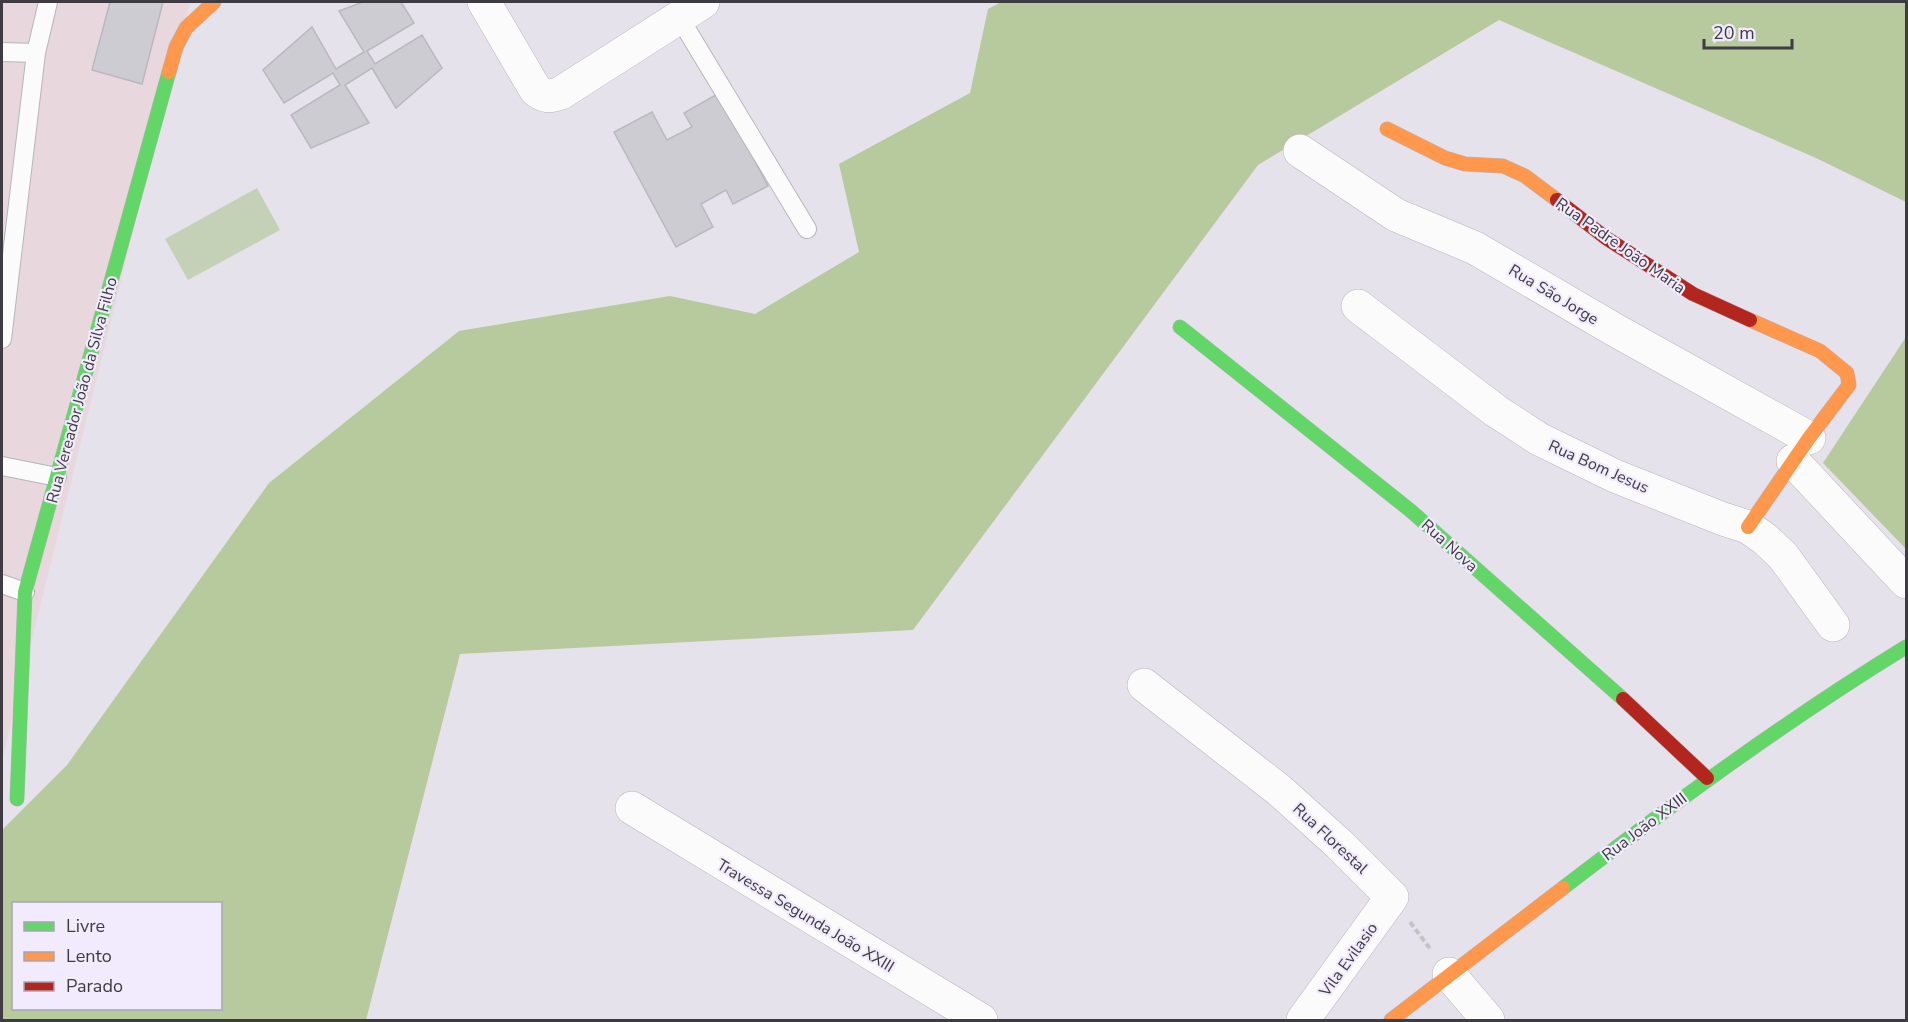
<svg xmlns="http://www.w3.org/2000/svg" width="1908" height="1022" font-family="'Nunito Sans',sans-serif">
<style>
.education{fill:#e8d8dd}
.green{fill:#c4d1b7}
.forest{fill:#b6ca9d;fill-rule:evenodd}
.building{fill:#ceccd3;stroke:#bab8bf;stroke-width:1.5}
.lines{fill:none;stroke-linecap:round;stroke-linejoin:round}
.lane-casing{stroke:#b7b5bc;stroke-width:20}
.street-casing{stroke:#b7b5bc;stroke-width:34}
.fast-casing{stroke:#b7b5bc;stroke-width:15}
.slow-casing{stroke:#b7b5bc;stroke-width:15}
.jam-casing{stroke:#b7b5bc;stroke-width:15}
.path{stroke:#c4c4c6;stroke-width:4;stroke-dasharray:6 3;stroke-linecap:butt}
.lane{stroke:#fbfbfc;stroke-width:18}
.street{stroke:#fbfbfc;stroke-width:33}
.fast{stroke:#63d668;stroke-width:14}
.slow{stroke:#ff974d;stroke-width:14}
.jam{stroke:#b3261e;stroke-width:14}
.labels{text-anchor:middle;stroke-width:4.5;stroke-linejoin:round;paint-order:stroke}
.street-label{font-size:16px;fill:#3e3b42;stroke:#f1ebfd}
</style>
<rect width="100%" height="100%" fill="#e5e2eb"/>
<path class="education" d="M 2,2 L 190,2 L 2,760 Z"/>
<path class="green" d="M 257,188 L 280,230 L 188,280 L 165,239 Z"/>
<path class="forest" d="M 1001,2 L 1906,2 L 1906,202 L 1816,158 L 1499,20 L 1258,165 L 913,630 L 460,654 L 366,1020 L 2,1020 L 2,830 L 67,765 L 269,483 L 459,331 L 670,296 L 755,314 L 859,252 L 839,164 L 970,93 L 988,9 ZM 14,904 L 220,904 L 220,1008 L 14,1008 Z
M 1906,337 L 1906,549 L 1823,463 Z"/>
<path class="building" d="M 110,2 L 163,2 L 142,84 L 92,70 Z
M 363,2 L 401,2 L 414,23 L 367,51 L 375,64 L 422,35 L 442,68 L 396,108 L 372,68 L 345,85 L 369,123 L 311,148 L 291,115 L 340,85 L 333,73 L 284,103 L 263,70 L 312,27 L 336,69 L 364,52 L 339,11 Z
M 719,93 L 768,186 L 733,204 L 726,190 L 701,204 L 713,227 L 676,247 L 614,132 L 652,112 L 667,140 L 692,127 L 684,113 Z"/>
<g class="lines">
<g class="lane-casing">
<path id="lane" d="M 679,17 L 807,229
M 2,52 L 36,53 L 2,339
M 36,53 L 48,2
M 2,466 L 57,477
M 2,584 L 25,592"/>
</g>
<g class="street-casing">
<path id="street" d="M 484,2 L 535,89 C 543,97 550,97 561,93 L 703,2
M 1300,151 L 1396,215 L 1475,248 L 1615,330 L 1809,438
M 1358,306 L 1496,411 L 1539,439 L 1615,476 L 1723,519 L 1748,527 L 1765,539 L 1783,556 L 1833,625
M 1793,461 L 1906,582
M 1144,685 L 1279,790 L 1339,844 L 1392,897 L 1303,1020
M 632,808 L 981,1020
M 1449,974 L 1488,1020"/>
</g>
<g class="fast-casing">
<path id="fast" d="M 1180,327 L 1411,511 L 1623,699
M 17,799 L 25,592 L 169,72
M 1563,888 C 1674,803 1787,720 1906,647"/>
</g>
<g class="slow-casing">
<path id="slow" d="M 169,72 L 176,47 L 186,28 L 214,2
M 1387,129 L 1445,158 L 1465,164 L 1503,166 L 1525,176 L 1557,200
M 1748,527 L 1809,438 L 1849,385 L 1847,373 L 1820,351 L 1750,320
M 1391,1020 L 1563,888"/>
</g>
<g class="jam-casing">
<path id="jam" d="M 1557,200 L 1606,238 L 1693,294 L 1750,320
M 1623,699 L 1707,778"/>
</g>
<path class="path" d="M 1410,922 L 1431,950"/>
<use href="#lane" class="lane"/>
<use href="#street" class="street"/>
<use href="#fast" class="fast"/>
<use href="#slow" class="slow"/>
<use href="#jam" class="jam"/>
</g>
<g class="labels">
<g class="street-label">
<text transform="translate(1621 245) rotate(35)" y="6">Rua Padre João Maria</text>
<text transform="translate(1554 294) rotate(31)" y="6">Rua São Jorge</text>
<text transform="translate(81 390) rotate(-75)" y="6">Rua Vereador João da Silva Filho</text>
<text transform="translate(1599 466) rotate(24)" y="6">Rua Bom Jesus</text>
<text transform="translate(1450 545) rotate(42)" y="6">Rua Nova</text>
<text transform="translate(1644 826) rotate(-37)" y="6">Rua João XXIII</text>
<text transform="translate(1331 838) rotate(43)" y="6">Rua Florestal</text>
<text transform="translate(806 915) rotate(31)" y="6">Travessa Segunda João XXIII</text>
<text transform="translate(1348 959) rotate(-54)" y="6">Vila Evilasio</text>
</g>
</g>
<rect width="1908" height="1022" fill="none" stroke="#3e3b42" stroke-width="6"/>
<rect x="12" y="902" width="210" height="108" fill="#f1ebfd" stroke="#a9a5b2" stroke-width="1.5"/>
<rect x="24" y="922" width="30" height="9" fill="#63d668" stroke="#a9a5b2" stroke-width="1.5"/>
<text x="66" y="932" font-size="18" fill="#3e3b42">Livre</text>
<rect x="24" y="952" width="30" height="9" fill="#ff974d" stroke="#a9a5b2" stroke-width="1.5"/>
<text x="66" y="962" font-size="18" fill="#3e3b42">Lento</text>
<rect x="24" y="982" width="30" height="9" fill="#b3261e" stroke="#a9a5b2" stroke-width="1.5"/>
<text x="66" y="992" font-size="18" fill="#3e3b42">Parado</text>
<path d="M1704 39v9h88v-9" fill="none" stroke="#3e3b42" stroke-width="3"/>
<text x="1713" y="39" font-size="18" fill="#3e3b42" stroke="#f1ebfd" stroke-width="4.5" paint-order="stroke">20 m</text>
</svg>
